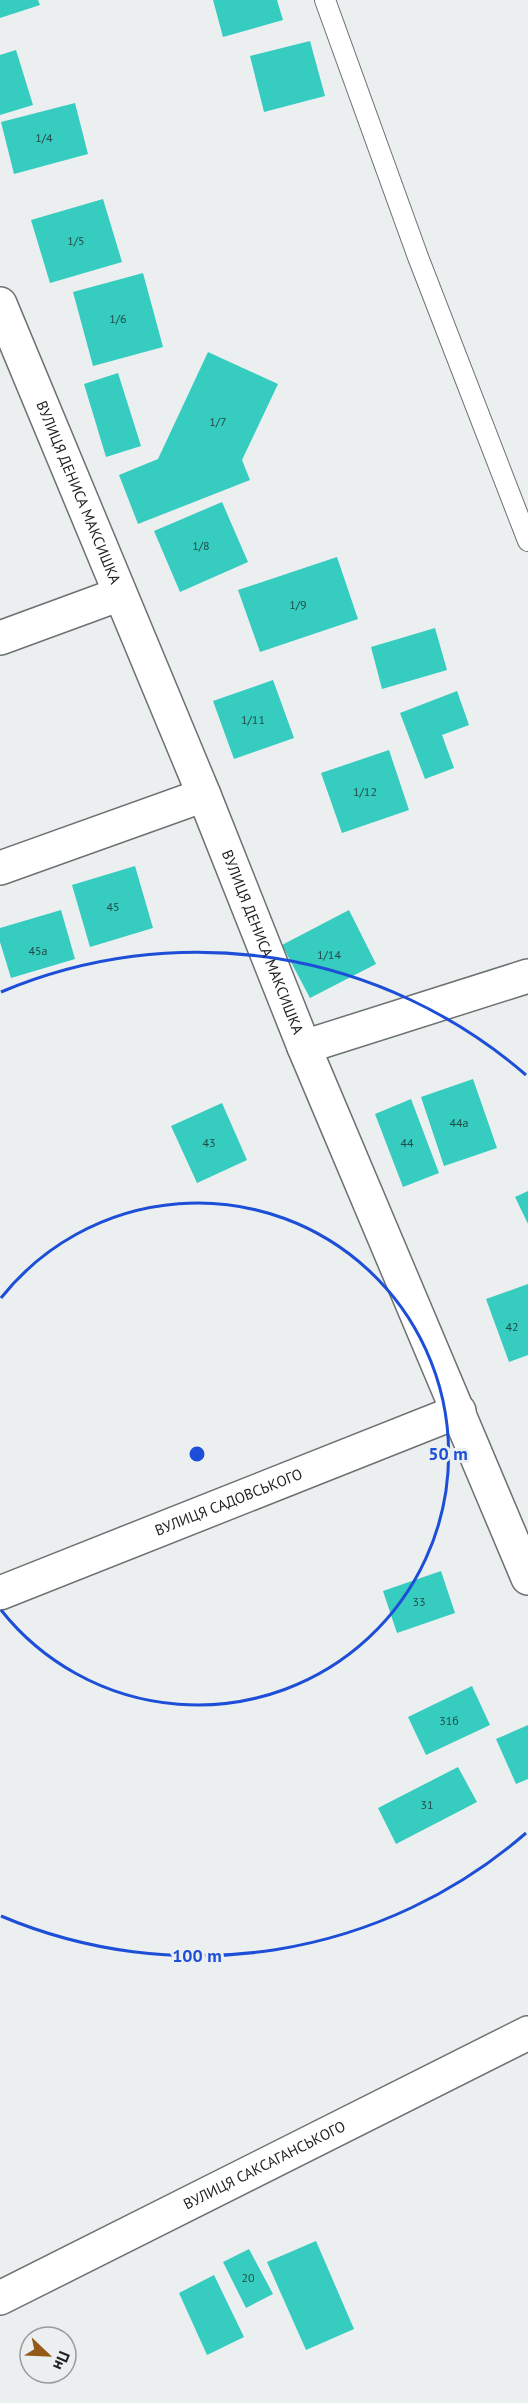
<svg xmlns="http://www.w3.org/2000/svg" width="528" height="2403" font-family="'PT Sans',sans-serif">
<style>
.building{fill:#36ccbf}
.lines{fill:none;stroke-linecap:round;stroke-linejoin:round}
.lane-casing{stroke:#6e7172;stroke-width:22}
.street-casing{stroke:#6e7172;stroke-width:36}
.lane{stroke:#fff;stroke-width:20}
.street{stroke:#fff;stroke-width:33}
.ring{fill:none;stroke:#1d4ed8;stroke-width:3}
.labels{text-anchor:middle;stroke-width:6;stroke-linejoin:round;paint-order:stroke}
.number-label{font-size:12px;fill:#244a48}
.street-label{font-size:15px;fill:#1e1f20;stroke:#ebeff0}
.centre{fill:#1d4ed8;stroke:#ebeff0;stroke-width:3}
.ring-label{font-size:18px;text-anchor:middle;font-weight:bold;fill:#1d4ed8;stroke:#ebeff0;stroke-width:6;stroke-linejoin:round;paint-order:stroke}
</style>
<rect width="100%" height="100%" fill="#ebeff0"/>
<path class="building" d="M 0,0 L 38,0 L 40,5 L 0,18 Z
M 213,0 L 277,0 L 283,20 L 223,37 Z
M 310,41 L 325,96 L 264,112 L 250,56 Z
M 16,50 L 33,105 L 0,115 L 0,55 Z
M 75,103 L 88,154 L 14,174 L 1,122 Z
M 103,199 L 122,262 L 50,283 L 31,220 Z
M 143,273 L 163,347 L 93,366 L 73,292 Z
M 208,352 L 278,384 L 242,460 L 250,480 L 138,524 L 119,475 L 158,459 Z
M 118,373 L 141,446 L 106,457 L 84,384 Z
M 222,502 L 248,562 L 180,592 L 154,531 Z
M 337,557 L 358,619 L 260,652 L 238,590 Z
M 435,628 L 447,670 L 382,689 L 371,647 Z
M 273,680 L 294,738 L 234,759 L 213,701 Z
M 457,691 L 469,725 L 442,735 L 454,768 L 425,779 L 400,713 Z
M 389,750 L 409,810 L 342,833 L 321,773 Z
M 135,866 L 153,928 L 90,947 L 72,885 Z
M 61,910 L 75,959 L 11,978 L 0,942 L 0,928 Z
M 349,910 L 376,964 L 310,998 L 282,945 Z
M 473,1079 L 497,1148 L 444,1166 L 421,1097 Z
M 411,1099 L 439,1173 L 403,1187 L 375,1114 Z
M 222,1103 L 247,1160 L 197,1183 L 171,1126 Z
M 528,1191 L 528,1224 L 515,1197 Z
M 528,1284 L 528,1355 L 509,1362 L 486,1299 Z
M 441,1571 L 455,1613 L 397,1633 L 383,1591 Z
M 472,1686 L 490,1725 L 426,1755 L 408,1717 Z
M 528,1725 L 528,1779 L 516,1784 L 496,1739 Z
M 458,1767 L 477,1802 L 396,1844 L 378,1808 Z
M 316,2241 L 354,2329 L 306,2350 L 267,2262 Z
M 249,2249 L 273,2294 L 246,2308 L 223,2262 Z
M 214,2275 L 244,2337 L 207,2355 L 179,2293 Z"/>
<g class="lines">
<g class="lane-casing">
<path id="lane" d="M 325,0 L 418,257 L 528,541"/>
</g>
<g class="street-casing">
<g id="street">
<path id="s1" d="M 0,304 L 204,795 L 304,1047 L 528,1578"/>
<path d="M 0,638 L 120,594"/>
<path d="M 0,868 L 204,795"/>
<path d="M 304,1047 L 528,976"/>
<path id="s2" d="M 0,1593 L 459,1411"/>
<path id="s3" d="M 0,2298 L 528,2033"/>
</g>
</g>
<use href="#lane" class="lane"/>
<use href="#street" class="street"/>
</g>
<g class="ring">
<path d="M1 1298A251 251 0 1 1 1 1610"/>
<path d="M526 1833A502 502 0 0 1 1 1916M1 992A502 502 0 0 1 526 1075"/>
</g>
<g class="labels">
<g class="number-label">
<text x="44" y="142">1/4</text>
<text x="76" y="245">1/5</text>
<text x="118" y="323">1/6</text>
<text x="218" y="426">1/7</text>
<text x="201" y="550">1/8</text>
<text x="298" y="609">1/9</text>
<text x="253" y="724">1/11</text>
<text x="365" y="796">1/12</text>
<text x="113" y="911">45</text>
<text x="38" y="955">45а</text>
<text x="329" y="959">1/14</text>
<text x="459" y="1127">44а</text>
<text x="209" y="1147">43</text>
<text x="407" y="1147">44</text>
<text x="512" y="1331">42</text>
<text x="419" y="1606">33</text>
<text x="449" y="1725">31б</text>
<text x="427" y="1809">31</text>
<text x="248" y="2282">20</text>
</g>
<g class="street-label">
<text dy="5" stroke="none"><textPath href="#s1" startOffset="204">ВУЛИЦЯ ДЕНИСА МАКСИШКА</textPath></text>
<text dy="5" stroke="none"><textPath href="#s1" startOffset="690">ВУЛИЦЯ ДЕНИСА МАКСИШКА</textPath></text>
<text dy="5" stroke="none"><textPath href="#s2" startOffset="246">ВУЛИЦЯ САДОВСЬКОГО</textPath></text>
<text dy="5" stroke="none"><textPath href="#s3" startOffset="296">ВУЛИЦЯ САКСАГАНСЬКОГО</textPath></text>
</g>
</g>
<circle cx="197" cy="1454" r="9" class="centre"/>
<g class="ring-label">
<text x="448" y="1460">50 m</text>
<text x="197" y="1962">100 m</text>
</g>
<g transform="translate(48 2355) rotate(113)"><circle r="28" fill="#ebeff0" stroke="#999c9d" stroke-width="1.5"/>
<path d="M0-4.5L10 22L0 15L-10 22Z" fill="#945a18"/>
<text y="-9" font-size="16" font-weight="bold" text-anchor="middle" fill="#1e1f20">Пн</text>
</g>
</svg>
